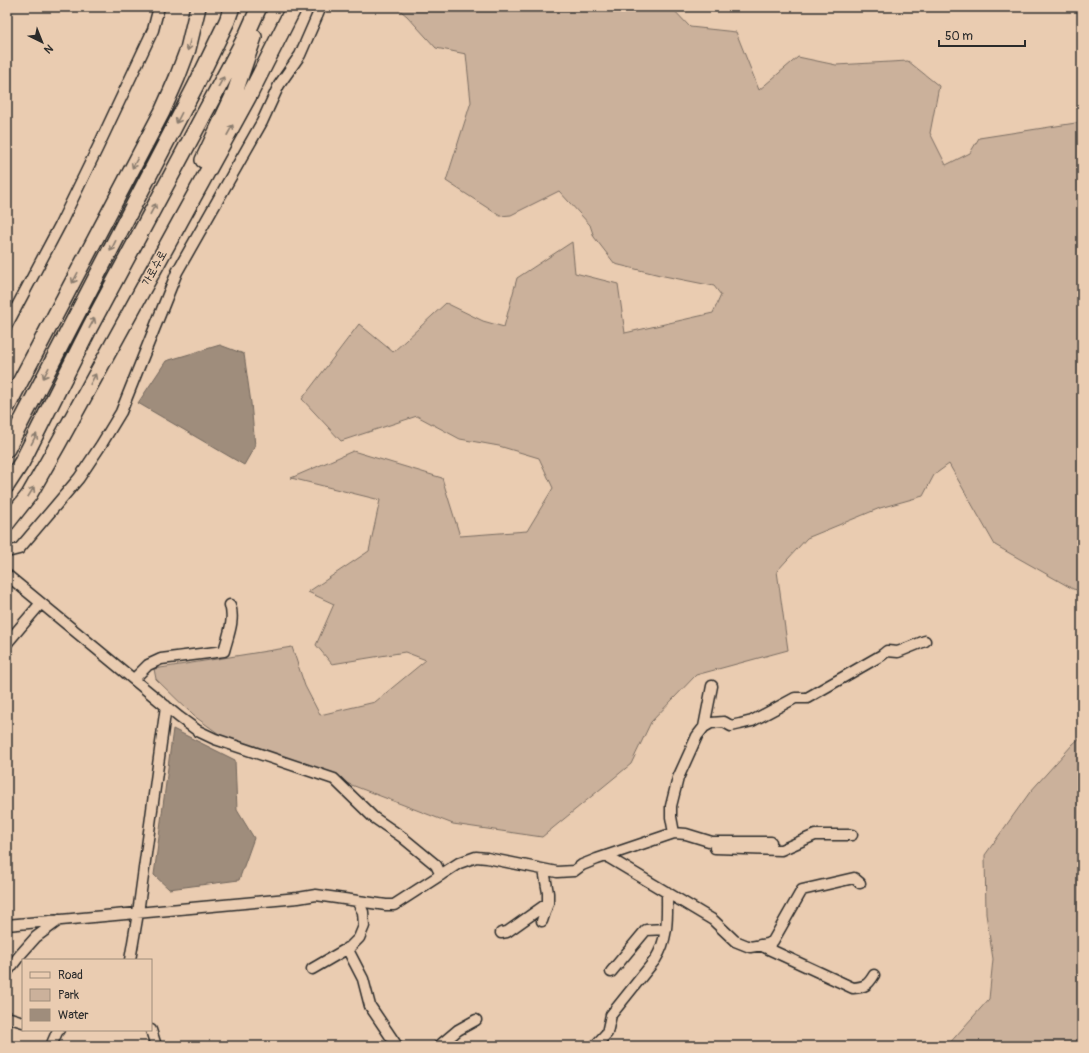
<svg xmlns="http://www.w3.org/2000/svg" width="1089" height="1053" font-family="Pangolin,'Poor Story',sans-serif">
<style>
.green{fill:#cbb19b;stroke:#7b6e63}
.water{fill:#9f8d7c;stroke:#71665c}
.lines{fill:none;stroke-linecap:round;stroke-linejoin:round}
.street-casing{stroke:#2b2b2b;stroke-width:13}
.secondary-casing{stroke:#2b2b2b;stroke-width:18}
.street{stroke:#eaccb1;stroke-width:10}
.secondary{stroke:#eaccb1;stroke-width:15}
.oneway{stroke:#8a7c6e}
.labels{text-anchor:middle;stroke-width:3;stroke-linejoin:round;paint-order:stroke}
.street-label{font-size:12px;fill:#2b2b2b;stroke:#eaccb1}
</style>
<rect width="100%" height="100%" fill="#eaccb1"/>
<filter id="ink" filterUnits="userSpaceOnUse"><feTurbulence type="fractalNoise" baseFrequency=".025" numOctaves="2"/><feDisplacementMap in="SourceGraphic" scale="8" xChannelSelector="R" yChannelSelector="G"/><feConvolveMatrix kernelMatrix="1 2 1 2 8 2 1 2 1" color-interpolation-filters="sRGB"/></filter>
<g filter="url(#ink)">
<path class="green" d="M 396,7 L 671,7 L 690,27 L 736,32 L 759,90 L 798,57 L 836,65 L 908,61 L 939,86 L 930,133 L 946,165 L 970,153 L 979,138 L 1082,122 L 1082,591 L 1073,589 L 995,545 L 949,464 L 934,475 L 923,496 L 880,508 L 807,538 L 777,571 L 788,650 L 696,675 L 651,722 L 631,764 L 542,837 L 453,824 L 323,774 L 233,744 L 194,716 L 156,679 L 154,669 L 292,647 L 305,686 L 320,715 L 375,702 L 426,660 L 405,652 L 332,664 L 316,645 L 334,604 L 308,592 L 369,551 L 380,500 L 291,478 L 353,451 L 442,478 L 460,536 L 527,531 L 553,488 L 539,458 L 499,446 L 460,439 L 417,416 L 341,441 L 302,399 L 359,324 L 393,352 L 446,303 L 483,321 L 504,327 L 517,278 L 572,242 L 575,273 L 618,284 L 625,333 L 713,313 L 721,295 L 714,286 L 664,276 L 615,264 L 594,237 L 590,225 L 559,191 L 511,215 L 500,216 L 446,181 L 471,102 L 466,54 L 436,48 L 407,16 Z
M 1082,736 L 1082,1046 L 947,1046 L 989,999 L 993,959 L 986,914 L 985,855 L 1030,792 L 1073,744 Z"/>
<path class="water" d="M 220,345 L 244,354 L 251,403 L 255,446 L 244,465 L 138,403 L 166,361 Z
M 173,729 L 235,760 L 237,810 L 254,838 L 239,880 L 169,889 L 154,875 Z"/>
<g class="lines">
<g class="street-casing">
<path id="street" d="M 7,325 L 60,225 L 98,147 L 153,30 L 159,7
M 7,552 L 19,549 L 79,478 L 101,445 L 121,412 L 177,272 L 262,122 L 279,85 L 300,55 L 321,7
M 7,575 L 179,717 L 198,731 L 215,739 L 334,779 L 373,817 L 402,837 L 436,865 L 441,875
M 7,643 L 41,603
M 134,679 L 148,665 L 161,659 L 224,651 C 228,636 235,620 230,605
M 704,727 L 712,686
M 674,833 L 671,817 L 671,806 L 678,778 L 697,736 L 704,727 L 711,723 L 724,722 L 731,726 L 740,724 L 752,721 L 795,698 L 807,698 L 882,655 L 887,651 L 898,652 L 925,641
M 715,848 L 781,850 L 815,835 L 852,835
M 606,856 L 713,920 L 735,941 L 750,947 L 768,944 L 773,941 L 802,890 L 854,878 L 860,883
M 542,921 L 548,903 L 548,893 L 544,870
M 7,925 L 298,898 L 316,895 L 386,905 L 394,905 L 459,863 L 476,857 L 487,858 L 557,872 L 574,871 L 582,865 L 597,859 L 674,833 L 686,834 L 712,842 L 771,842
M 501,933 L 507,932 L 548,903
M 760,945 L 853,988 C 865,987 868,985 874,975
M 347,948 L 363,979 L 370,1006 L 397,1046
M 130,960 L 138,913 L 166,706
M 312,969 L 350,947 L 359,938 L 364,926 L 363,912 L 357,901
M 7,972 L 20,955 L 36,937 L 59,920
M 611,972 L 646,930 L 666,929
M 7,1017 L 23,1022
M 151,1030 L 156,1046
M 51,1046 L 57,1032 L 59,1030
M 439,1046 L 458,1030 L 476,1020
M 595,1046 L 607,1033 L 611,1015 L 655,960 C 669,938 667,916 667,892"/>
</g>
<g class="secondary-casing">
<path id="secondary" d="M 203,160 L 235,92 L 254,37
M 7,407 L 162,112 L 177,78 L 188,49 L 198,7
M 7,449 L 196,85 L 227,21 L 232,7
M 7,485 L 22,462 L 90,327 L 247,34 L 259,7
M 7,523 L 29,495 L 58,444 L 250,94 L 294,7"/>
</g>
<use href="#street" class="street"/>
<use href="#secondary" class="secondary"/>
</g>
<defs><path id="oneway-shaft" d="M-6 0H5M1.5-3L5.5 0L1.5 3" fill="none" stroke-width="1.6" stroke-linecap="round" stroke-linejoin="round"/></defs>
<g class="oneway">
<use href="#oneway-shaft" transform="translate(189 45) rotate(105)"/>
<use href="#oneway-shaft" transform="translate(221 82) rotate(-61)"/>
<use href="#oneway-shaft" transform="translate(179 118) rotate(117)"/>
<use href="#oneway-shaft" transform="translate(230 130) rotate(-61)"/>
<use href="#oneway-shaft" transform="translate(135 163) rotate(118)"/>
<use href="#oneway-shaft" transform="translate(153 209) rotate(-62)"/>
<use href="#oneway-shaft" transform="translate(113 246) rotate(117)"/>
<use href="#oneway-shaft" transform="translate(75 278) rotate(118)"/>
<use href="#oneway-shaft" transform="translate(92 323) rotate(-62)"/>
<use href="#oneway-shaft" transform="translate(46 373) rotate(118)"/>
<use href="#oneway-shaft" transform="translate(93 379) rotate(-62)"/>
<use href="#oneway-shaft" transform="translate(34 439) rotate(-63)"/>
<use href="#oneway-shaft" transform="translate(31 492) rotate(-58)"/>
</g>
</g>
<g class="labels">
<g class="street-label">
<text transform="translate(154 268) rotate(-61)" y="4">가로수로</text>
</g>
</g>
<rect width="1089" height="1053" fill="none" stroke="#eaccb1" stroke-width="24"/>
<rect x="12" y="12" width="1065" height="1029" fill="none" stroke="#2b2b2b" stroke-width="1.5" filter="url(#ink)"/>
<rect x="22" y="959" width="130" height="72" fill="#eaccb1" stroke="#9e8c7b"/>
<rect x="30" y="972" width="20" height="6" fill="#eaccb1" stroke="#9e8c7b"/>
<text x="58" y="979" font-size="12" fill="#2b2b2b">Road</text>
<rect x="30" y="989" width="20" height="12" fill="#cbb19b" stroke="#9e8c7b"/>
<text x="58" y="999" font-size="12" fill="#2b2b2b">Park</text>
<rect x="30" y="1009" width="20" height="12" fill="#9f8d7c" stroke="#9e8c7b"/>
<text x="58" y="1019" font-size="12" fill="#2b2b2b">Water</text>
<g transform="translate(42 42) rotate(137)" stroke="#eaccb1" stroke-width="3" paint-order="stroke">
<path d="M0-3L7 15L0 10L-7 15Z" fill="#2b2b2b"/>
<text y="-6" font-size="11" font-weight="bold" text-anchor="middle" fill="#2b2b2b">N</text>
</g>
<path d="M939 40v6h86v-6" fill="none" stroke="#2b2b2b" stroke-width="2"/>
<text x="945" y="40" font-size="12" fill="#2b2b2b" stroke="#eaccb1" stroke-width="3" paint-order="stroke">50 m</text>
</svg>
